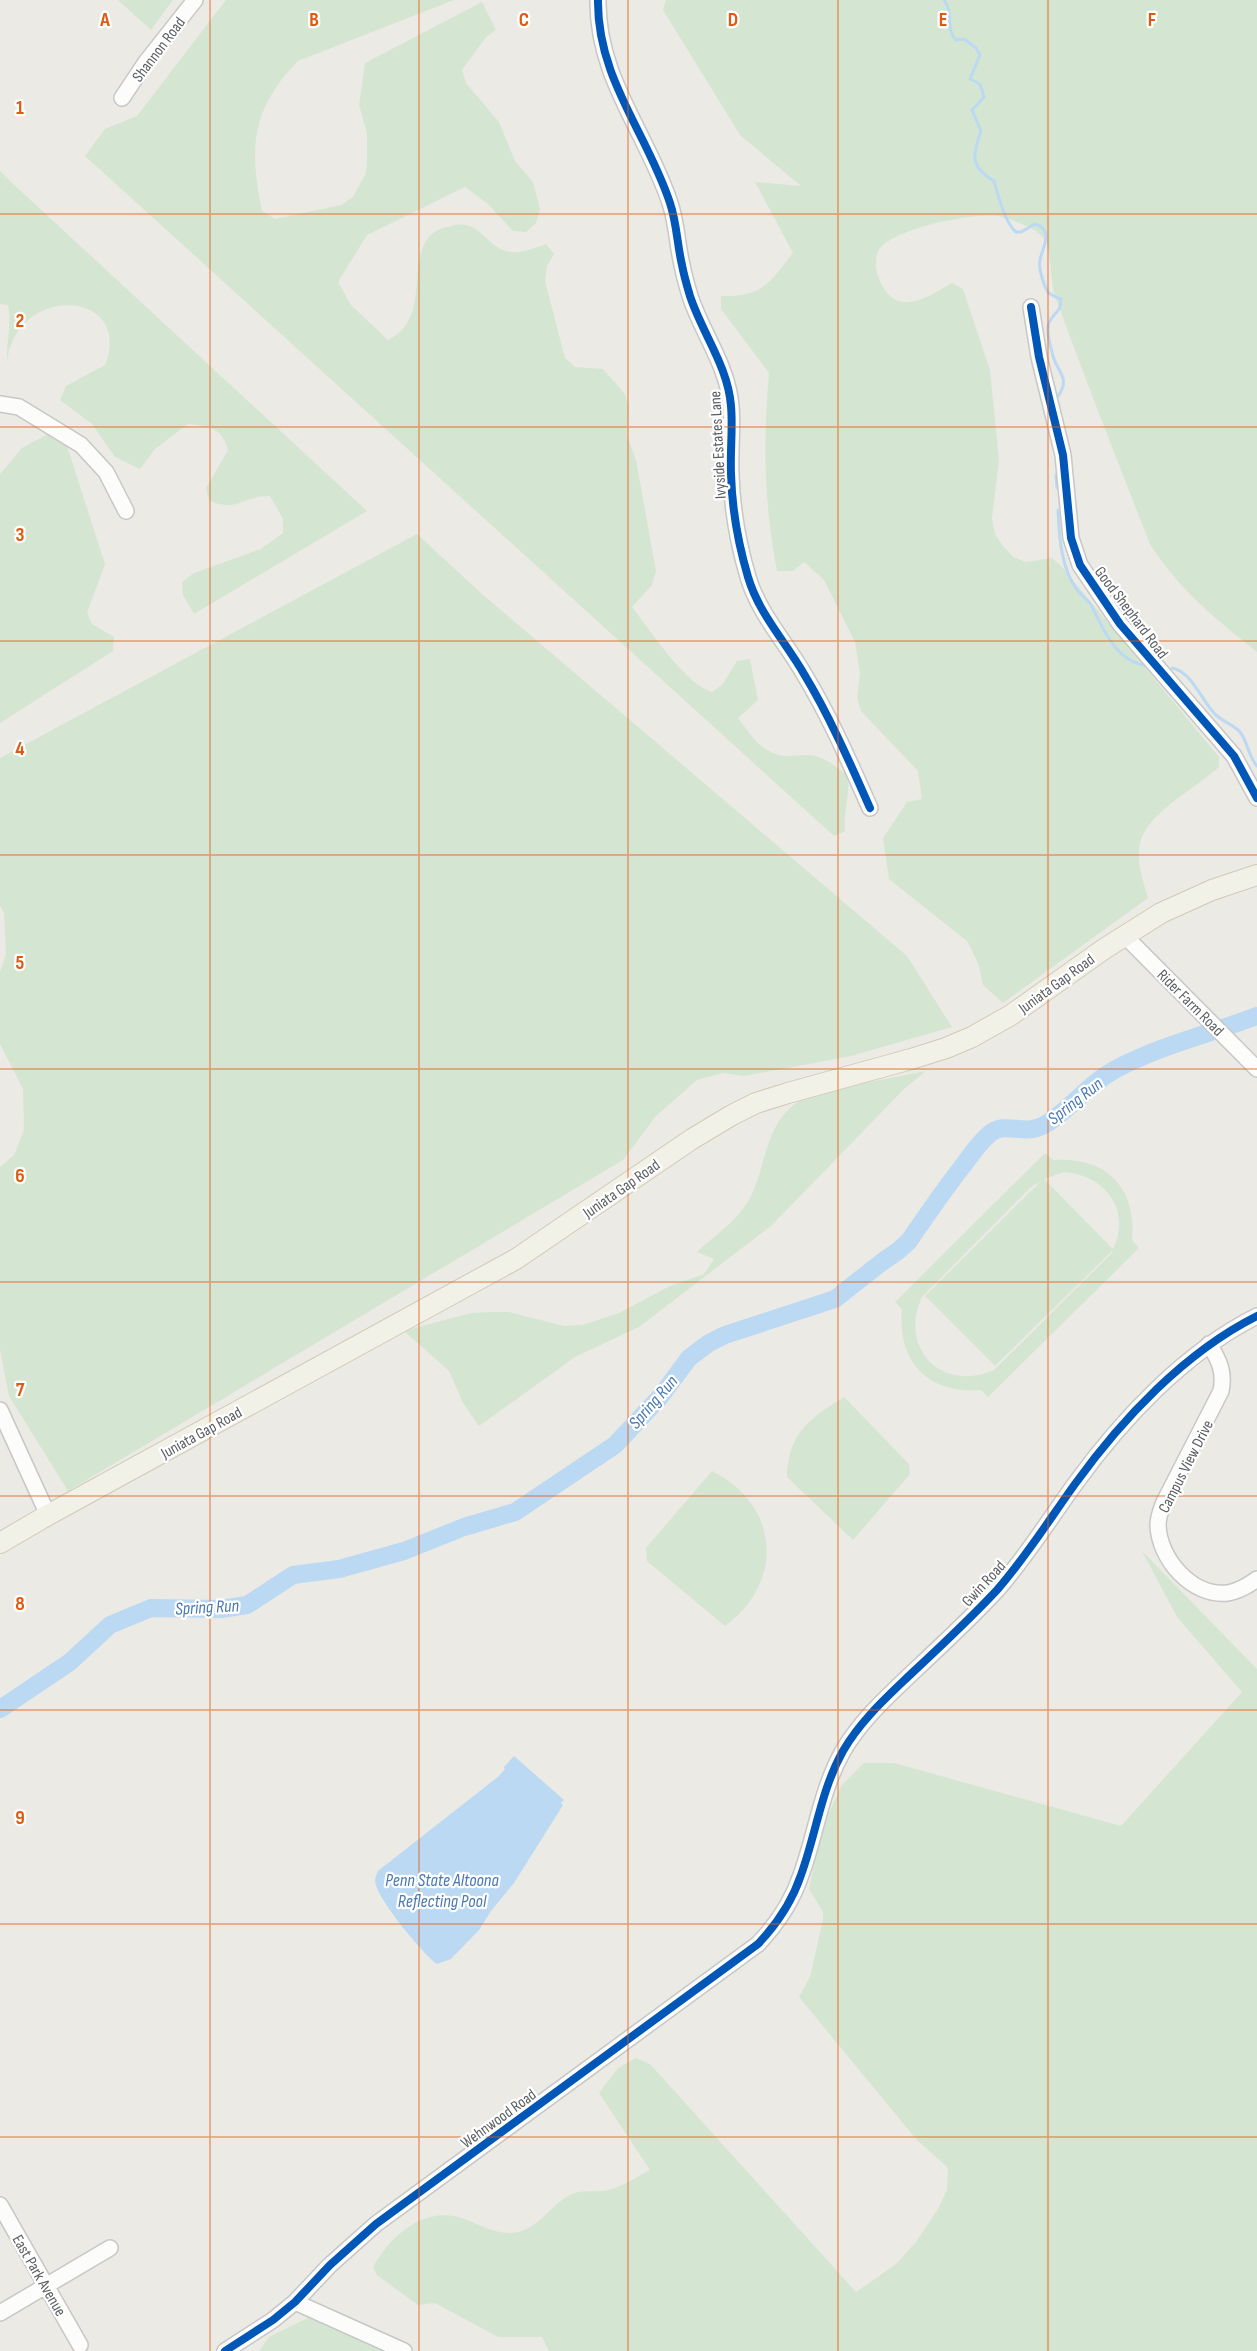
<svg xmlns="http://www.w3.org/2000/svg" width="1257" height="2351" font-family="'Sofia Sans Condensed',sans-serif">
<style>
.green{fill:#d4e6d2;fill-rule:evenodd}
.water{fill:#bbd9f2}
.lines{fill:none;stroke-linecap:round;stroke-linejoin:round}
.stream{stroke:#bbd9f2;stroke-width:3}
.river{stroke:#bbd9f2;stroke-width:18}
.minor-casing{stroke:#c7c7c7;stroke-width:18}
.major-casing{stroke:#d1cab5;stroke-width:22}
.minor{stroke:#fcfcfb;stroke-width:15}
.major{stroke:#f2f1e8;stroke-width:20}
.cycleway-casing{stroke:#fff;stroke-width:11}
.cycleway{stroke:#0057b8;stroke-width:8}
.grid{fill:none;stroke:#e15910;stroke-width:1.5;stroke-opacity:0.55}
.labels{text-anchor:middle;stroke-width:4.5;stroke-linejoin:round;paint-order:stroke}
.street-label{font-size:16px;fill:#5b5e62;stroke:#fff}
.water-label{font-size:18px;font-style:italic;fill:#4978b2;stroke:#fff}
.grid-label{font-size:20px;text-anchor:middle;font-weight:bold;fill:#e15910;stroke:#fff;stroke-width:4.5;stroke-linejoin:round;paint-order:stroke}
</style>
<rect width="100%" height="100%" fill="#ebeae5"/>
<path class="green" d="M118,0H173L151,30Z
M226,0H454L298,61C251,109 249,148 262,211L275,219L341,205L353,197L366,173L367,160V133L359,105L365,63L482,2L496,30L486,37L462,70L466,83L499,122L515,161L533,182L540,209L536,223L526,232L513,231L487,203L465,187L367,235L338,282L351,305L388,340C436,317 400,251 438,230C443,227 449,227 455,225C481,221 485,245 506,251C518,255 535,248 546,244L554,254L547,266L545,281L565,358L575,367L603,369L625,394L629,408L627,436L636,460L656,571L652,585L632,607C650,630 685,684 712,692L722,685L737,661L750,659L758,700L738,718C746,728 755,743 766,749C785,762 797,752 815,756C828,759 837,768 847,775C851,794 843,812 845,831L834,836L85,156L105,129L137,116Z
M666,0H1257V652C1217,620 1178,589 1150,544C1118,463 1086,381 1056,299C1050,283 1051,251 1046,241C1044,238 1038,233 1036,231C1026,225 1009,218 998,216C974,212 897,228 881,247C868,262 882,299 902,302C919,304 938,291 952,283L963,289L990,370L999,460L992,519L995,534L1003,546L1013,557L1026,562L1052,558L1062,567L1219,757V767C1197,787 1146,814 1140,843C1136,862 1143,881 1148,898L1003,1003L983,985L979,966L968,942L889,879L883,838L907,802L922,799L918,771L861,711L857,698L860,673L855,642L824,580L804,562L793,571H777C764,506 763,440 769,373L721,309V296C763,297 769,283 793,253L755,182L801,186L740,135L663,10Z
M0,171L10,181L367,511L194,614L183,595L182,582L194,573L261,549L283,533V519L270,496C245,495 235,514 209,500L206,488L228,450C221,426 210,427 188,424L155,449L140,469L115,457L92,424L60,400L66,386L105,365C135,290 16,282 7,362C6,343 12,324 8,305L0,304Z
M48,434L60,438L68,449L105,564L87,613L92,624L114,637L113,651L0,723V474L22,448Z
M417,534L482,594L907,956L952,1027L851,1056L744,1076L723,1073L697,1080L656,1116L623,1160L68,1491L9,1396L0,1349V1167L14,1155L24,1130L23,1089L0,1044V972L6,955L4,913L0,906V758Z
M926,1071L905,1088L771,1226L639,1327L575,1357L479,1426L463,1403L449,1371L404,1331L471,1313L490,1312H509L564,1326L583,1325L619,1313L668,1287L704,1274L714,1259L697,1252C714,1236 737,1221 749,1200C768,1165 763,1116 809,1096C822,1089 839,1088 854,1085C878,1080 902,1076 926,1071Z
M1045,1153L1053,1160C1106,1156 1137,1187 1132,1240L1139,1248L988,1397L981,1390C928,1394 897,1362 902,1309L895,1302ZM1064,1172C1105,1175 1132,1210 1113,1249L1044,1179ZM1043,1179L925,1296L995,1366L1112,1251V1253L994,1370C942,1393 898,1348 922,1297L1030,1188Z
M844,1397L909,1464L910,1474L853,1540L787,1477C788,1433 810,1418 844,1397Z
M712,1471C780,1505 785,1582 725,1626L647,1561L646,1548Z
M1142,1551L1257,1669V2351H549L542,2337H498L435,2303L418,2305L377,2275L373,2267C390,2237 421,2208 458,2217C480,2223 501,2240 524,2230C542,2223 554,2202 572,2194C583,2189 597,2193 609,2190C623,2186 637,2177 650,2170L599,2093L618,2068L636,2058L650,2064L856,2292L895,2265L916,2242L938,2209L947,2190L948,2168L916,2139L799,1997L810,1977L823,1920V1912L809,1889L821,1831L841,1786L864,1763H894L1121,1826L1242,1692L1177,1617Z
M312,2316L386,2351H259L269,2337Z"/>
<path class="water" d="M514,1756L564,1800L561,1803L563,1805L514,1883L491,1911L479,1930L451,1959L437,1964C423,1954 380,1902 376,1885C374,1879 376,1876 378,1871L499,1776L505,1769L504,1767Z"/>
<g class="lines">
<path class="stream" d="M944,0C954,12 945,29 956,40L964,39L976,48L980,55L970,79L980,84L984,97L972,110L981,131C973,156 969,166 994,181C998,195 1005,223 1016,232H1021L1035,224C1055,230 1042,248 1040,260C1038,268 1044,286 1048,292C1052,296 1056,297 1061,299C1061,314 1053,312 1049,323C1046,330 1050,345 1052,352C1055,371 1072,377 1058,396
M1056,475L1057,488
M1058,510C1059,536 1061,570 1078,591C1082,596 1087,599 1091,605C1105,632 1116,662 1149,666
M1172,668C1193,672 1202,703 1217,716C1224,722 1234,725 1240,732C1248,742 1248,756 1257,766"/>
<path class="river" d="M0,1709L70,1662L110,1625L151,1608L221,1609L247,1605L293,1575L339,1569L404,1551L464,1527L515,1512L615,1445L660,1397L689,1358L709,1343L725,1335L835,1299L882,1262L898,1251L909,1241C926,1216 943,1191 962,1167C971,1155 980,1141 992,1132C1007,1122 1025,1136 1044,1125C1069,1111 1088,1084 1116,1069C1161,1045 1210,1034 1257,1016"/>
<g class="minor-casing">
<path id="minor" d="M598,0C597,78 647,133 670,203C677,224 677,244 682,265C684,276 687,286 690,296C702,333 728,366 731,406C733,428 730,451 731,474C732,509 738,543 748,577C759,614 785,641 804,674C830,717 850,763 870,808
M122,98L146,62L195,0
M1031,307L1039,357L1063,455L1071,538L1080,565L1120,624L1234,756L1257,798
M0,404L19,407L81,445L106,472L126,511
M1124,935L1257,1069
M1209,1344C1219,1360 1225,1372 1221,1391L1164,1502C1161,1510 1158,1516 1158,1525C1159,1559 1192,1597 1228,1593C1238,1591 1249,1585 1257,1579
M0,1410L48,1515
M0,2205L80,2345
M295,2302L404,2351
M0,2313L110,2248
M225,2351L273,2320L295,2302L330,2265L376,2224L758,1944C777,1924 792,1902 801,1875C816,1834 821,1790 843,1751C861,1720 887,1697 912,1673C941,1646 970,1619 997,1590C1026,1557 1049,1520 1075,1484C1122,1419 1185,1352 1257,1316"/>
</g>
<g class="major-casing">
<path id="major" d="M0,1543L48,1515L516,1259L692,1139L732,1115L756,1103L788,1093L911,1059L946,1048L972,1037L1011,1015L1104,949L1161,913L1212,890L1257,875"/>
</g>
<use href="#minor" class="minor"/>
<use href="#major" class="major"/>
<g class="cycleway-casing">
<path id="cycleway" d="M598,0C597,78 647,133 670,203C677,224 677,244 682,265C684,276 687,286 690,296C702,333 728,366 731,406C733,428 730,451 731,474C732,509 738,543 748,577C759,614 785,641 804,674C830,717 850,763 870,808
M1031,307L1039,357L1063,455L1071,538L1080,565L1120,624L1234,756L1257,798
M225,2351L273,2320L295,2302L330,2265L376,2224L758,1944C777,1924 792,1902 801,1875C816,1834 821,1790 843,1751C861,1720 887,1697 912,1673C941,1646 970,1619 997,1590C1026,1557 1049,1520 1075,1484C1122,1419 1185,1352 1257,1316"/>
</g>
<use href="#cycleway" class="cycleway"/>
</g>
<path class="grid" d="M210,0V2351M419,0V2351M628,0V2351M838,0V2351M1048,0V2351M0,214H1257M0,427H1257M0,641H1257M0,855H1257M0,1069H1257M0,1282H1257M0,1496H1257M0,1710H1257M0,1924H1257M0,2137H1257"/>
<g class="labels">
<g class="street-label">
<text transform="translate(158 49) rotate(-53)" y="6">Shannon Road</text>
<text transform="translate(717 445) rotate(-93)" y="6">Ivyside Estates Lane</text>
<text transform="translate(1132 612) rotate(53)" y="6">Good Shephard Road</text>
<text transform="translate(1056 983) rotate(-36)" y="6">Juniata Gap Road</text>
<text transform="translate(1191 1002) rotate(45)" y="6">Rider Farm Road</text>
<text transform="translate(621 1188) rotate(-35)" y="6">Juniata Gap Road</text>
<text transform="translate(201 1432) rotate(-29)" y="6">Juniata Gap Road</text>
<text transform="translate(1185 1466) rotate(-63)" y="6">Campus View Drive</text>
<text transform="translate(983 1583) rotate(-47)" y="6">Gwin Road</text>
<text transform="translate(498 2118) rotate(-36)" y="6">Wehnwood Road</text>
<text transform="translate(40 2275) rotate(60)" y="6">East Park Avenue</text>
</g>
<g class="water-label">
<text transform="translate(1075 1101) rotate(-38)" y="6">Spring Run</text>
<text transform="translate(653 1402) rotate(-49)" y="6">Spring Run</text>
<text transform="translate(207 1607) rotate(-3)" y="6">Spring Run</text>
<text x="442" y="1886">Penn State Altoona<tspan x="442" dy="21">Reflecting Pool</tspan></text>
</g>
</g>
<g class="grid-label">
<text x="105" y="26">A</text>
<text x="314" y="26">B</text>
<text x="524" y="26">C</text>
<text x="733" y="26">D</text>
<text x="943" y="26">E</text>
<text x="1152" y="26">F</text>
<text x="20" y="114">1</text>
<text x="20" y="327">2</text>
<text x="20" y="541">3</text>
<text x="20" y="755">4</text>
<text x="20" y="969">5</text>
<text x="20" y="1182">6</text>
<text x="20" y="1396">7</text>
<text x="20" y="1610">8</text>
<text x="20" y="1824">9</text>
</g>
</svg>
